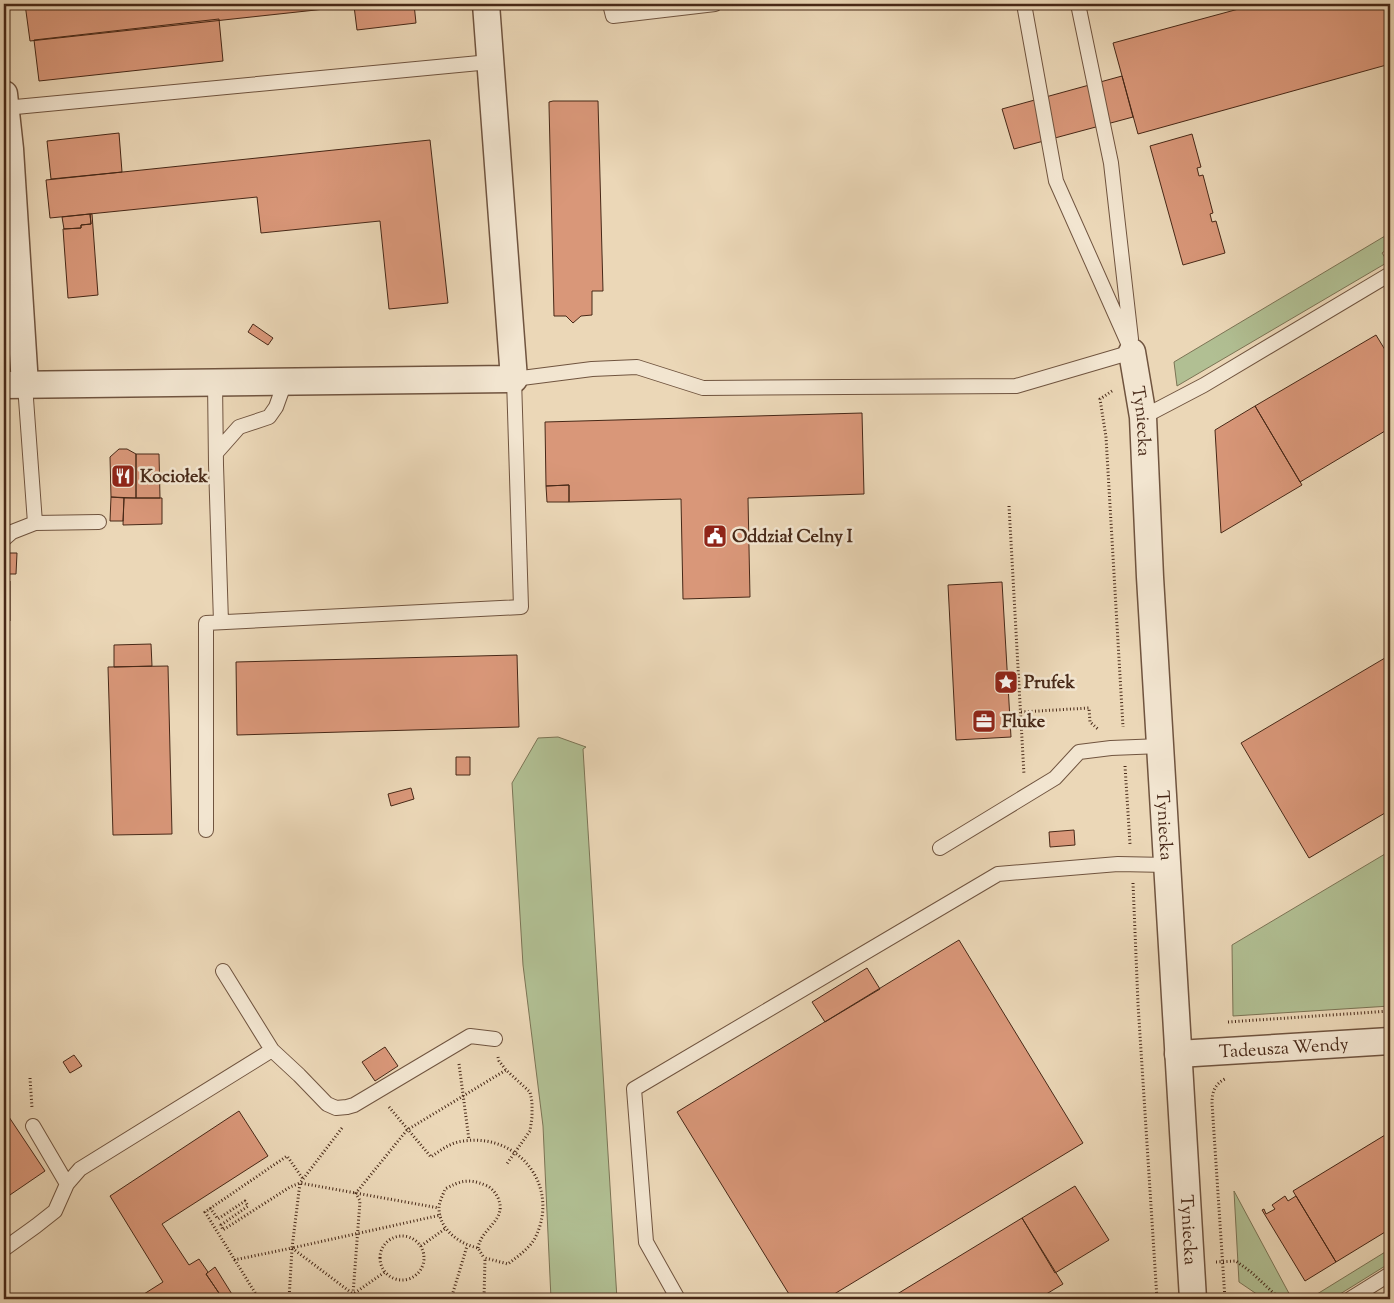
<svg xmlns="http://www.w3.org/2000/svg" width="1394" height="1303" font-family="'Sorts Mill Goudy',serif">
<style>
.green{fill:#b1bf93;stroke:#7c7455}
.building{fill:#d99779;stroke:#472817}
.lines{fill:none;stroke-linecap:round;stroke-linejoin:round}
.service-casing{stroke:#70543f;stroke-width:16}
.minor-casing{stroke:#70543f;stroke-width:29}
.path{stroke:#472817;stroke-width:3;stroke-dasharray:1 2.5;stroke-linecap:butt}
.service{stroke:#f2e5d0;stroke-width:14}
.minor{stroke:#f2e5d0;stroke-width:26}
.labels{text-anchor:middle;stroke-width:5;stroke-linejoin:round;paint-order:stroke}
.street-label{font-size:18px;fill:#472817;stroke:#f2e5d0}
.poi-label{font-size:18px;font-weight:bold;fill:#472817;stroke:#f2e5d0;text-anchor:start}
</style>
<rect width="100%" height="100%" fill="#ebd7b7"/>
<filter id="stains"><feTurbulence type="fractalNoise" baseFrequency=".004" numOctaves="4"/><feColorMatrix values="0 0 0 0 .2 0 0 0 0 .09 0 0 0 0 .02 0 0 0 .5 -.17"/></filter>
<radialGradient id="worn" r=".72"><stop offset=".6" stop-color="#630" stop-opacity="0"/><stop offset="1" stop-color="#630" stop-opacity=".3"/></radialGradient>
<path class="green" d="M1390,233V247L1382,253L1388,262L1177,386L1174,362Z
M558,737L586,747L583,749L617,1299H551L543,1126L523,965L512,783L538,738Z
M1390,851V1006L1233,1016L1232,945Z
M1234,1191L1292,1299H1264L1239,1282Z
M1390,1249V1263L1332,1299H1309Z"/>
<path class="building" d="M25,4H371L30,41Z
M375,4H414L416,23L357,30L354,6Z
M1257,4H1390V64L1138,134L1113,43Z
M219,19L223,61L39,81L34,40Z
M1122,76L1133,117L1014,149L1002,109Z
M553,101H598L603,291H592V315L581,316L573,323L566,316H554L549,105V102Z
M119,133L122,172L51,179L47,141Z
M1192,134L1201,167L1197,168L1199,176L1203,175L1213,213L1210,214L1212,222L1216,221L1225,253L1183,265L1150,146Z
M430,140L448,303L389,309L380,221L261,233L257,197L50,218L46,180Z
M90,214L91,224L81,225V228L64,229L62,217Z
M90,214H92L98,295L68,298L63,229L81,228V225L91,224Z
M253,324L273,338L268,345L248,332Z
M1376,335L1390,358V428L1300,482L1255,406Z
M1255,406L1302,485L1221,533L1215,430Z
M862,413L864,494L748,498L750,597L683,599L681,499L569,502V485L546,486L545,422Z
M119,449H127L136,454V498L111,497L110,457Z
M136,454H159L160,498H136Z
M569,485V502H547L546,486Z
M111,497L124,498L123,521H110Z
M124,498H162V524L123,525Z
M5,553H17L16,574H5Z
M4,581H10V621H4Z
M1002,582L1011,737L956,740L948,585Z
M151,644L152,666L114,667V645Z
M517,655L519,727L237,735L236,662Z
M1390,655V810L1309,858L1241,743Z
M168,666L172,834L113,835L108,667Z
M456,757H470V775H456Z
M411,788L414,799L391,806L388,794Z
M1074,830L1075,845L1050,847L1049,832Z
M959,940L1083,1143L826,1299H792L677,1112Z
M867,968L880,989L825,1022L812,1002Z
M385,1047L398,1066L375,1081L362,1062Z
M74,1055L82,1066L70,1073L63,1062Z
M239,1111L268,1156L162,1224L189,1265L199,1259L208,1272L206,1274L223,1299H136L163,1282L110,1196Z
M9,1117L45,1171L4,1199V1121Z
M1390,1132V1229L1336,1262L1293,1191Z
M1075,1186L1109,1240L1055,1273L1022,1218Z
M1285,1196L1288,1201L1296,1196L1336,1262L1305,1281L1262,1210L1264,1209L1266,1214L1275,1209L1272,1205Z
M1022,1218L1063,1284L1038,1299H889Z
M215,1267L235,1299H223L206,1274Z"/>
<g class="lines">
<g class="service-casing">
<path id="service" d="M610,4L613,16L715,4
M1024,4L1056,181L1132,352
M1078,4L1111,163L1131,339
M5,108L490,62
M215,382L216,465L221,622
M25,385L35,523L99,522
M1143,417L1204,385L1390,274
M216,453L239,427L269,417L276,407L285,382
M4,539L12,532L35,523
M206,830V623L521,607L514,379L592,369L637,367L703,388L1016,386L1132,352
M940,848L1055,778L1079,752L1111,748L1161,746
M223,971L272,1050
M33,1126L67,1184
M4,1249L36,1226L55,1211L67,1184L80,1169L272,1050L299,1075L327,1104L336,1108L347,1107L354,1105L470,1036L495,1039
M678,1299L646,1242L634,1089L998,874L1118,864L1167,865
M1350,1299L1390,1274"/>
</g>
<g class="minor-casing">
<g id="minor">
<path d="M4,94L10,149L25,385"/>
<path id="s1" d="M1132,352L1143,417L1150,577L1193,1299"/>
<path d="M4,385L514,379L486,4"/>
<path id="s2" d="M1178,1054L1390,1041"/>
</g>
</g>
<path class="path" d="M1112,391L1100,399L1106,437L1123,727
M1009,506L1024,775
M1021,712L1089,708L1090,722L1099,730
M1125,766L1130,844
M1133,883L1138,1004L1157,1299
M1228,1022L1390,1011
M498,1057L499,1061L506,1070L530,1092L532,1102V1117L530,1131L506,1165
M459,1064L469,1140
M30,1078L32,1108
M389,1107L431,1157C441,1150 451,1142 464,1141C519,1133 561,1187 535,1238C529,1249 518,1256 508,1264L485,1258L484,1299
M342,1128L300,1183L292,1248L441,1215
M210,1208L218,1219L245,1201L248,1206L221,1225L223,1230L290,1187L300,1183L439,1208
M380 1258a22 22 0 1 1 44 0a22 22 0 1 1-44 0Z
M421,1246L446,1228
M478,1248C481,1228 508,1220 498,1198C495,1192 491,1187 485,1185C468,1178 460,1181 445,1189C443,1195 439,1202 439,1208C439,1229 459,1244 478,1248L484,1258
M234,1260L292,1248L353,1294L395,1299
M1216,1262L1236,1261L1251,1272L1280,1299
M353,1294L360,1201L356,1193L407,1130L506,1070
M259,1299L205,1212L287,1156L303,1179
M289,1299L292,1249
M346,1299L385,1272
M451,1299L467,1246
M1225,1299L1212,1103C1212,1092 1215,1084 1225,1079
M1323,1299L1331,1294"/>
<use href="#service" class="service"/>
<use href="#minor" class="minor"/>
</g>
<defs>
<g id="restaurant-square" transform="scale(1.25)"><rect x="-9" y="-9" width="18" height="18" rx="4" fill="#8f2418" stroke="#f2e5d0"/><path d="M-5-6h1v4h1v-4h1v4h1v-4h1v5L-1.5 .5V6h-2V.5L-5-1ZM5-6V6H3V1.5H1.5Q1.5-4 5-6Z" fill="#fff"/></g>
<g id="civic-square" transform="scale(1.25)"><rect x="-9" y="-9" width="18" height="18" rx="4" fill="#8f2418" stroke="#f2e5d0"/><path d="M-.6-6.5H3V-4.5H.6V-3L4-1V1h2V6H-6V1h2V-1L-.6-3ZM-1.2 2.5V6h2.4V2.5Z" fill="#fff"/></g>
<g id="sight-square" transform="scale(1.25)"><rect x="-9" y="-9" width="18" height="18" rx="4" fill="#8f2418" stroke="#f2e5d0"/><path d="M0-6L1.8-2.2L6-1.7L2.9 1.2L3.7 5.4L0 3.3L-3.7 5.4L-2.9 1.2L-6-1.7L-1.8-2.2Z" fill="#fff"/></g>
<g id="office-square" transform="scale(1.25)"><rect x="-9" y="-9" width="18" height="18" rx="4" fill="#8f2418" stroke="#f2e5d0"/><path d="M-6-3h4V-5.5h4V-3h4V5H-6ZM-1-4.5V-3h2v-1.5ZM-6 0V1H6V0Z" fill="#fff"/></g>
</defs>
<g fill-rule="evenodd">
<use href="#restaurant-square" x="123" y="476"/>
<use href="#civic-square" x="715" y="536"/>
<use href="#sight-square" x="1006" y="682"/>
<use href="#office-square" x="984" y="721"/>
</g>
<g class="labels">
<g class="street-label">
<text dy="6" stroke="none"><textPath href="#s1" startOffset="70">Tyniecka</textPath></text>
<text dy="6" stroke="none"><textPath href="#s1" startOffset="475">Tyniecka</textPath></text>
<text dy="6" stroke="none"><textPath href="#s2" startOffset="106">Tadeusza Wendy</textPath></text>
<text dy="6" stroke="none"><textPath href="#s1" startOffset="880">Tyniecka</textPath></text>
</g>
<g class="poi-label">
<text x="140" y="482">Kociołek</text>
<text x="732" y="542">Oddział Celny I</text>
<text x="1024" y="688">Prufek</text>
<text x="1002" y="727">Fluke</text>
</g>
</g>
<rect width="1394" height="1303" fill="none" stroke="#ebd7b7" stroke-width="20"/>
<rect x="5" y="5" width="1384" height="1293" fill="none" stroke="#472817" stroke-width="2.5"/>
<rect x="10" y="10" width="1374" height="1283" fill="none" stroke="#472817"/>
<rect width="100%" height="100%" filter="url(#stains)"/>
<rect width="100%" height="100%" fill="url(#worn)"/>
</svg>
